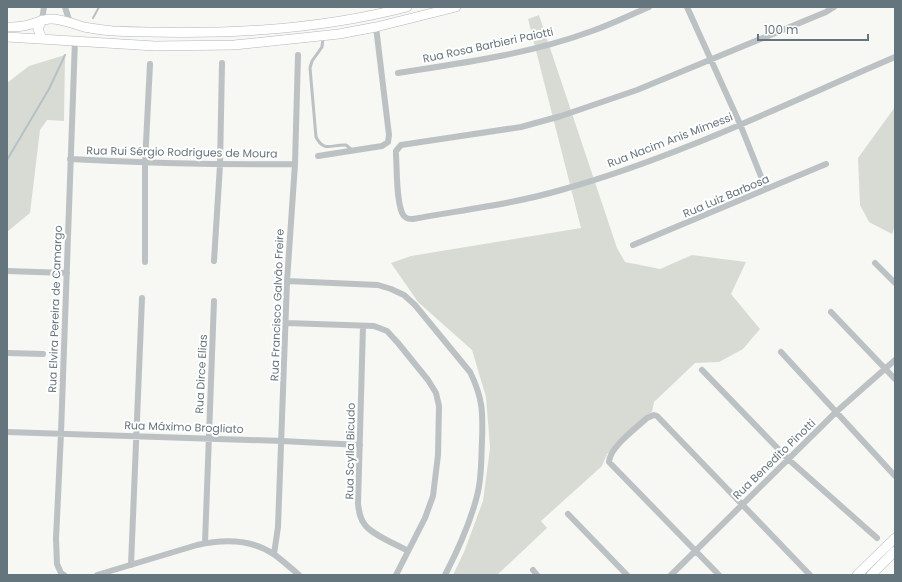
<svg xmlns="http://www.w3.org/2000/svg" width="902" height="582" font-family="Poppins,sans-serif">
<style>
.green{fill:#d8dbd4}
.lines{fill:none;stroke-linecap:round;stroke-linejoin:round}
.stream{stroke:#b5c2c5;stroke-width:2}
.secondary-casing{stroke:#b1b7bb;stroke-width:10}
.lane{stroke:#bcc1c4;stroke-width:3}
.street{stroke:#bcc1c4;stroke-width:6}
.secondary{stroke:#fff;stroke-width:9}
.labels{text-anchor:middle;stroke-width:4;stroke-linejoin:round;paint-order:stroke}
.street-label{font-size:11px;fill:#65757d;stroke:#fff}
</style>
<rect width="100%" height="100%" fill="#f7f7f4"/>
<path class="green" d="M539,15L617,248L625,262L660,269L692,255L746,262L731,294L760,329L743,349L719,362L695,363L654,402L652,412L607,454L602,466L541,521L547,528L497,575H453L464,552L483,501L490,448L486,397L472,350L418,302L391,263L411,256L581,228L528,19Z
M65,55L64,121L47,120L40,130L30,213L7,232V83L29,66Z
M895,107V225L892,234L869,222L860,205L858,158Z"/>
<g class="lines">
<path class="stream" d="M93,18L99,7
M7,160L49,89L65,55"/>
<g class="secondary-casing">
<path id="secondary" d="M42,20L38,29L42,39
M7,27C14,27 21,27 28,25C36,23 43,19 51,19C63,19 73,24 84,27C94,29 103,30 113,31C213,35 311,32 407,7
M7,37L155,46L234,45L339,34L376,27L456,7
M857,575L895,538
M871,575L895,551"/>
</g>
<path class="lane" d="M323,38L322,47L312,61L310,68L316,137C324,153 332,144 346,145L352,150"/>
<path class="street" d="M65,7L70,23
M687,7L740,124L766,189
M834,7L826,12L637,90L561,116L521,127L401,145L396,151V155C397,167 396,207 404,216C407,219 409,219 413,219C462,210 513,204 561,190C676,158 785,104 895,57
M42,20L44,7
M398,73C463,63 530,54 592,31C612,24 630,15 649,7
M318,156L382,146L388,142L389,135L376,27
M70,159C145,163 219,165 295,164
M633,245L826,164
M214,261L220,165L222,63
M145,262V163L150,64
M875,263L895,283
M7,271L67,273
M287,281L378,285L391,289L404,295L415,305L470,372C483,398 483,413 482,441C481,459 482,478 477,496C470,523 458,550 445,575
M831,312L895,379
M286,323L374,326L387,331L398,343L428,380L436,393L439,406L438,455L433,496L425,518L396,575
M363,326L358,504C359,512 360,519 365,525C374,536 396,544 408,551
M781,352L895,476
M7,353L43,354
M702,370L788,459L877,538
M7,432L282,441L360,445
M568,514L627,575
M205,543L214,301
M274,554L278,527L287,281L295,164L298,55
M131,565L142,298
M533,570L537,575
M64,575L61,573L57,564L56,539L61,433L75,40
M97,575L197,545C223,539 252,539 275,555C283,561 291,568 299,575
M671,575L836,412L895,360
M719,575L609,462C609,448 636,428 647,418L654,415L657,416L810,575"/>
<use href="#secondary" class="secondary"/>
</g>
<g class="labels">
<g class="street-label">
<text transform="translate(488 45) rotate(-12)" y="4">Rua Rosa Barbieri Paiotti</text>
<text transform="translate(670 140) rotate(-21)" y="4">Rua Nacim Anis Mimessi</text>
<text transform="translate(182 152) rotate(1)" y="4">Rua Rui Sérgio Rodrigues de Moura</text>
<text transform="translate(726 196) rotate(-23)" y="4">Rua Luiz Barbosa</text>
<text transform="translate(277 305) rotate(-88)" y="4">Rua Francisco Galvão Freire</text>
<text transform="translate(55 309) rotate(-88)" y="4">Rua Elvira Pereira de Camargo</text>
<text transform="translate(201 374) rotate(-87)" y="4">Rua Dirce Elias</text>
<text transform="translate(184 427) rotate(2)" y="4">Rua Máximo Brogliato</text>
<text transform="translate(350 451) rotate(-89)" y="4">Rua Scylla Bicudo</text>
<text transform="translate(774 459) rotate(-44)" y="4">Rua Benedito Pinotti</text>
</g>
</g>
<rect width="902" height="582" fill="none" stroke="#65757d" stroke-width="16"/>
<path d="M758 34v6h110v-6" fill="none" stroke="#65757d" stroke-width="2"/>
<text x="764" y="34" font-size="12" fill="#65757d" stroke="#ffffff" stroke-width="3" paint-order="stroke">100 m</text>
</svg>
